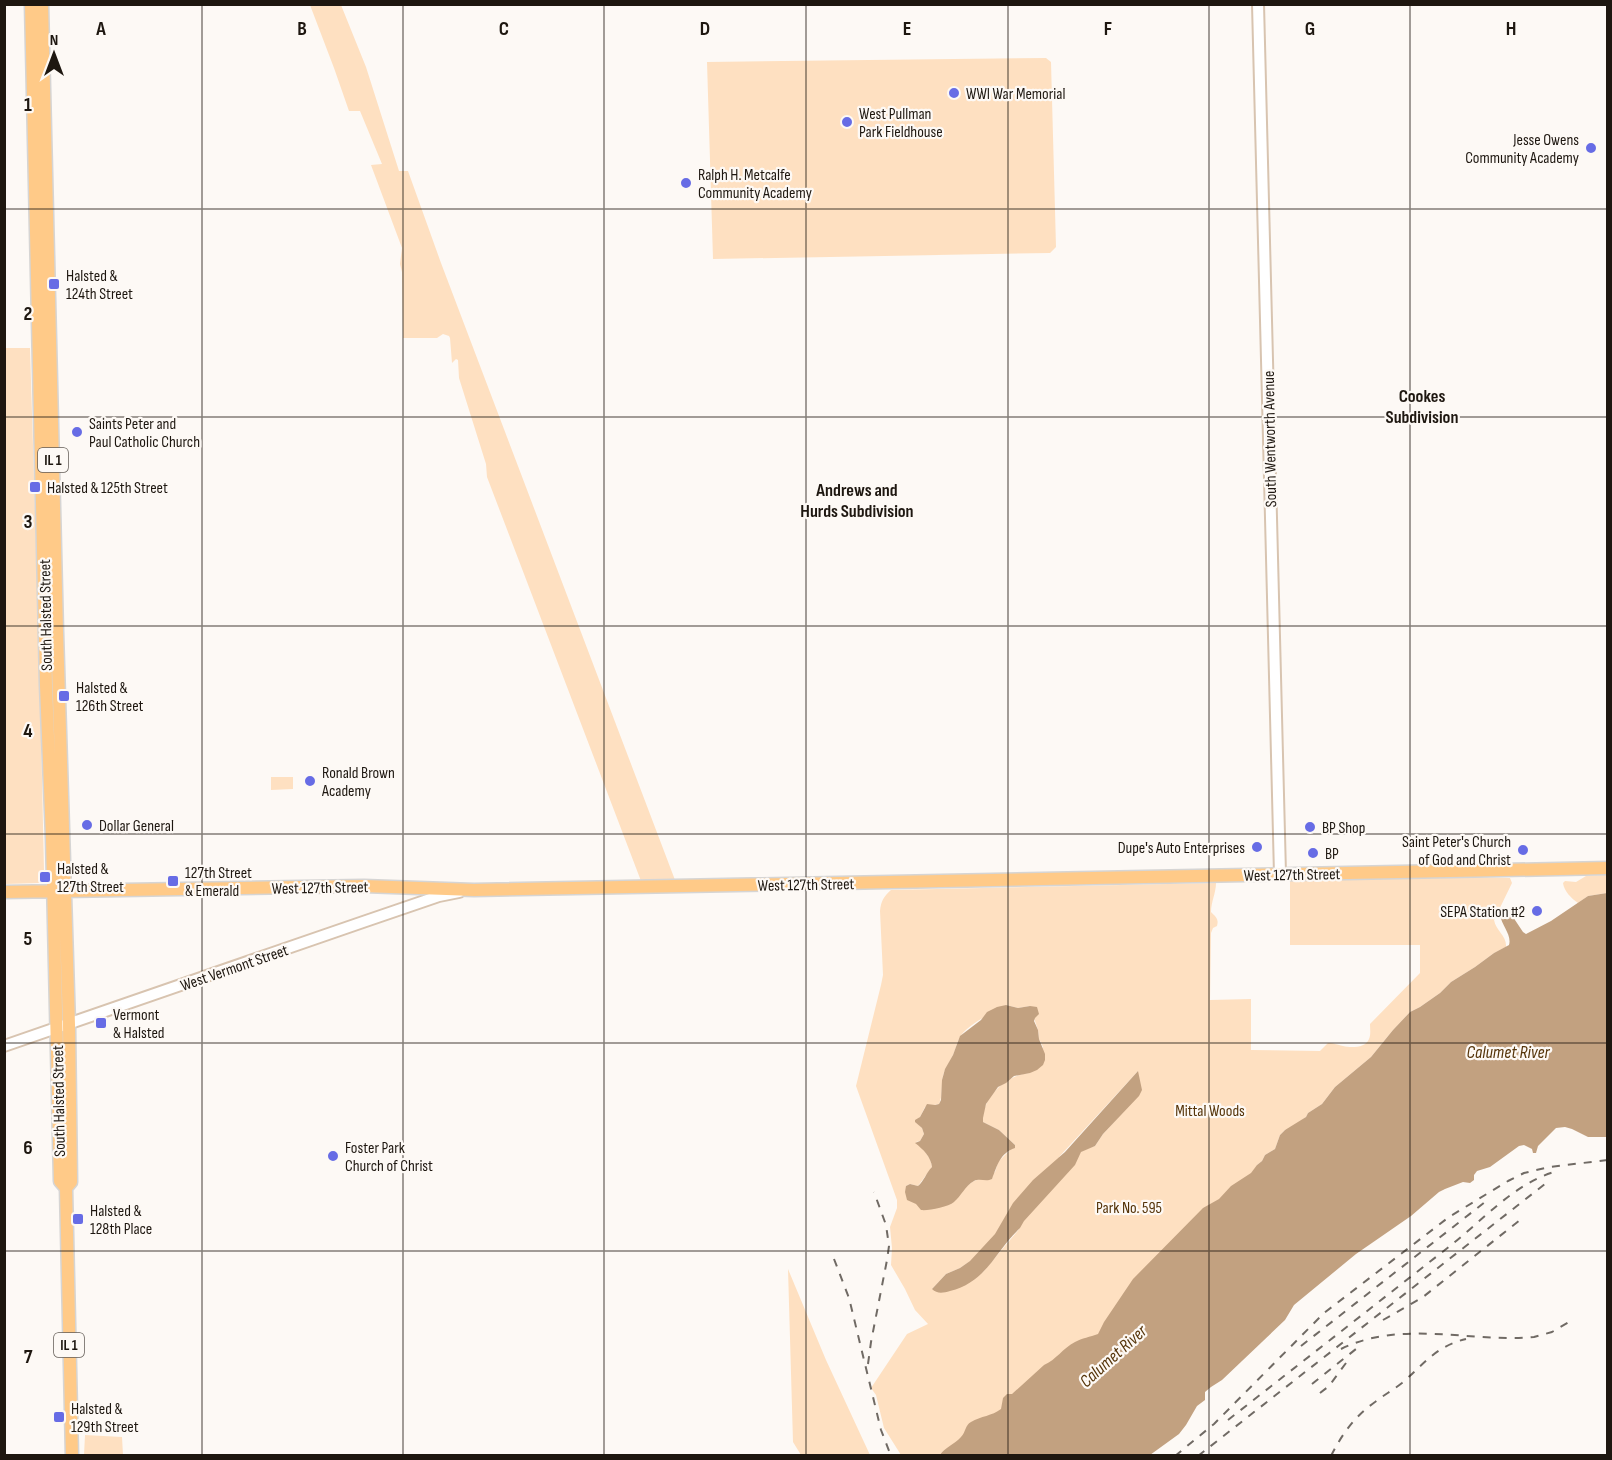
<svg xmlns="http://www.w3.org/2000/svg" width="1612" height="1460" font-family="'Sofia Sans Condensed',sans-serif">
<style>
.green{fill:#fee0c1;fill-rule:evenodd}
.water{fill:#c2a180}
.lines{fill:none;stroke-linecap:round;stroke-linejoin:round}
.minor-casing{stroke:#d8c4b0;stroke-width:14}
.major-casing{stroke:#d6d5d4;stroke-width:15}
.minor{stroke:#fff;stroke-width:10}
.major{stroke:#ffca88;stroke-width:12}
.rail{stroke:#706a64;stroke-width:2;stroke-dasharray:8 8;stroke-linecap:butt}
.grid{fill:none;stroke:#1e1710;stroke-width:1.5;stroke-opacity:0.55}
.poi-dot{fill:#676ce5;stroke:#fdf9f5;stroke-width:2}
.labels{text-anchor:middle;stroke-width:4.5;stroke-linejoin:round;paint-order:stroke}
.shield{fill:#fdf9f5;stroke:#615b55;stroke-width:1.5}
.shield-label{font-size:15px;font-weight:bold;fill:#1e1710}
.poi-label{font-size:16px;fill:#1e1710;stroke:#fdf9f5;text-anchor:start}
.street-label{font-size:16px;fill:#1e1710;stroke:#fdf9f5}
.park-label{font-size:16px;fill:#543308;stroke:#fdf9f5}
.neighbourhood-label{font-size:18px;font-weight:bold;fill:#1e1710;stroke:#fdf9f5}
.water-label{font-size:18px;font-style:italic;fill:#56350a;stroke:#fdf9f5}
.grid-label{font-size:20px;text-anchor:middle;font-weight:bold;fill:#1e1710;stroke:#fdf9f5;stroke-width:4.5;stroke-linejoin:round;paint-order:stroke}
</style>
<rect width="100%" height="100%" fill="#fdf9f5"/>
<path class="green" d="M310,5H341L366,67L399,171H408L441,263L675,880L641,881L487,477L486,464L459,378L458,360L456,359L452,363L450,338L449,336L443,334L437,338H403L402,272L400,264L402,248L371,165L382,164L360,111H349L334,68Z
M1046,58L1051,62L1056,247L1050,253L713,259L707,62Z
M4,348H30L39,642L44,870L41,881L39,883L5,884Z
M271,777H293V789L271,790Z
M1607,875V893L1588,896L1578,903C1571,898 1564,891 1563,883L1565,881L1576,882L1586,876Z
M1457,877L1510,878L1512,883L1494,920C1496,931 1507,936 1506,947L1494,953L1475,967L1451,982L1440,993L1420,1007L1410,1012L1393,1030L1371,1057L1335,1087L1322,1104L1308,1113L1306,1117L1290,1129L1285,1130L1280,1135L1275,1149L1265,1155L1262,1161L1257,1165L1262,1171L1090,1344L941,1455H901L884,1428L876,1395L871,1388L907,1334L928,1324L915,1310L905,1289L891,1265L892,1248L890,1227L897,1208V1200L856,1086L881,985L883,975L880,911C881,901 884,896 891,890L1216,883C1216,893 1211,902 1211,912C1216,917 1219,919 1217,926L1213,928L1211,933L1210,1000L1251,999V1050L1320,1051L1328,1043C1335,1043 1337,1045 1343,1046C1351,1048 1366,1048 1369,1039C1371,1035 1370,1028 1370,1024L1420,973V945H1290V881ZM1006,1005L1018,1008L1030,1006L1038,1030L1039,1039L1043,1047L1030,1073C1008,1074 981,1097 983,1122L999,1130L1015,1145L998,1162L995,1172L972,1182L967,1186H906L910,1184L918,1186L932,1167C931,1157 923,1149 916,1142L920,1141L924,1134L922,1128L916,1122L920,1117L925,1107L939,1104C943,1096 941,1085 943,1076C945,1068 950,1062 953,1055C956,1049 957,1042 960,1037C965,1027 995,1010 1006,1005ZM1138,1071L1126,1109L1103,1134L1095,1146L1059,1157ZM1020,1228L983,1272L932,1289L946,1274L960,1268Z
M788,1269L826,1360L870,1455H801L793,1442Z
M85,1435L122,1437L123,1455H84Z"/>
<path class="water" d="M1607,893V1137H1588L1572,1129L1565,1127L1556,1128L1538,1146L1536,1153H1533L1532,1149L1524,1145L1519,1146L1490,1167L1477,1171L1474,1175V1180L1470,1183L1463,1182L1445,1189L1439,1192L1411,1216L1356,1254L1294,1305L1285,1320L1222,1380L1211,1387L1205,1392V1400L1197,1406L1186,1425L1179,1434L1150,1455H940C945,1447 954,1445 961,1437C966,1432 965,1425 971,1422C981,1416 992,1416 1001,1409L1003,1398L1007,1394H1012L1044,1365C1056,1360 1063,1348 1075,1342C1082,1338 1090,1337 1098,1334L1104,1322L1133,1279L1203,1208L1219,1199L1231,1186L1251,1173L1257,1165L1262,1161L1265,1155L1275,1149L1280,1135L1285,1130L1306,1117L1308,1113L1322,1104L1335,1087L1371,1057L1393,1030L1410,1012L1420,1007L1440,993L1451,982L1475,967L1494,953L1509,945C1512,935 1502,926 1500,915L1509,911L1523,932L1526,934L1551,921L1588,896Z
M1006,1005L1018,1008L1030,1006L1037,1007L1039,1014L1035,1018L1034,1021L1038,1030L1039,1039L1045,1054V1060L1043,1065L1037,1070L1030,1073L1014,1076L1006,1083L998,1087L986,1104L983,1118V1122L999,1130L1015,1145V1148C1000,1153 997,1166 992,1179C986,1182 980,1178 974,1181C965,1186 961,1196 954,1202C948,1207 928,1211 921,1210L916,1204L907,1200L905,1192L906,1186L910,1184L918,1186C924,1181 926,1173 932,1167C931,1157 923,1149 915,1143L920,1141L924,1134L922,1128L915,1122V1120L920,1117L927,1104L935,1105L939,1104L941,1100L942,1080L945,1069L953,1055L960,1036L981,1020L987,1012L997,1007Z
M1138,1071L1142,1090L1139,1096L1103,1134L1095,1146L1081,1152L1075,1165L1024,1221L1020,1228C995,1251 987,1282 950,1291C943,1293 937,1294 932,1289L946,1274L960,1268L970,1261L995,1234L1013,1203L1033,1180L1065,1152Z"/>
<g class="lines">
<g class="minor-casing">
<path id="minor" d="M1258,4L1280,874
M4,1046L363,922L439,896L459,892"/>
</g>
<g class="major-casing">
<path id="major" d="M31,4L46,685L52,838L60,1181L66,1188
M42,4L57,632L69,1025L71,1182L66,1188L72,1456
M4,892L364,886L474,890L1608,868"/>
</g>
<use href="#minor" class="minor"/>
<use href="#major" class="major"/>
<path class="rail" d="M834,1259L849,1298L881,1430L891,1456
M1383,1320L1423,1297L1520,1220
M1301,1346L1485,1202
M1341,1349C1402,1319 1470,1343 1534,1337L1552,1332L1574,1319
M868,1364L871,1342L887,1260L889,1246L886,1225L874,1192
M1312,1384L1361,1345
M1320,1393L1329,1386L1346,1363
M1228,1420C1302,1362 1376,1304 1450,1246C1483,1220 1514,1184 1554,1172
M1175,1456L1214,1424L1324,1313L1449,1217L1508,1181L1524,1173L1549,1167L1608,1160
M1198,1456L1550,1180
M1331,1456C1342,1434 1355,1416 1375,1402C1384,1395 1393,1390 1402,1383C1424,1364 1436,1346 1466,1339"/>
</g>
<path class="grid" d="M202,4V1456M403,4V1456M604,4V1456M806,4V1456M1008,4V1456M1209,4V1456M1410,4V1456M4,209H1608M4,417H1608M4,626H1608M4,834H1608M4,1043H1608M4,1251H1608"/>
<g class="poi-dot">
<circle cx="954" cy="93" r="6"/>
<circle cx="847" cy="122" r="6"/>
<circle cx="1591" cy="148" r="6"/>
<circle cx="686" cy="183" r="6"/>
<rect x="48" y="278" width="12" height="12" rx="3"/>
<circle cx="77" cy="432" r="6"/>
<rect x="29" y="481" width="12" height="12" rx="3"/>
<rect x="58" y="690" width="12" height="12" rx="3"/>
<circle cx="310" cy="781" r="6"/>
<circle cx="87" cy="825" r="6"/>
<circle cx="1310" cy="827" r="6"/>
<circle cx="1257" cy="847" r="6"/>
<circle cx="1523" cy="850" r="6"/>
<circle cx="1313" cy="853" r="6"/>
<rect x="39" y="871" width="12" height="12" rx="3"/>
<rect x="167" y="875" width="12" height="12" rx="3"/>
<circle cx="1537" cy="911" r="6"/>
<rect x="95" y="1017" width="12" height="12" rx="3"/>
<circle cx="333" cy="1156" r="6"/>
<rect x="72" y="1213" width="12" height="12" rx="3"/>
<rect x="53" y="1411" width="12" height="12" rx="3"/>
</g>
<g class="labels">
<g class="shield">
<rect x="38" y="448" width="30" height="24" rx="4.5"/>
<rect x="54" y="1333" width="30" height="24" rx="4.5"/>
</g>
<g class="shield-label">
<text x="53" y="465">IL 1</text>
<text x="69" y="1350">IL 1</text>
</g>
<g class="poi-label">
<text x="966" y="99">WWI War Memorial</text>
<text x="859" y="119">West Pullman<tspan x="859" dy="18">Park Fieldhouse</tspan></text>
<text x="1579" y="145" text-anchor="end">Jesse Owens<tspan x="1579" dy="18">Community Academy</tspan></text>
<text x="698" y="180">Ralph H. Metcalfe<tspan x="698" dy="18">Community Academy</tspan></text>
<text x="66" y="281">Halsted &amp;<tspan x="66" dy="18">124th Street</tspan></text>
<text x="89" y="429">Saints Peter and<tspan x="89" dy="18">Paul Catholic Church</tspan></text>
<text x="47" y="493">Halsted &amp; 125th Street</text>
<text x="76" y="693">Halsted &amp;<tspan x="76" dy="18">126th Street</tspan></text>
<text x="322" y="778">Ronald Brown<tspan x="322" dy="18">Academy</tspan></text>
<text x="99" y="831">Dollar General</text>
<text x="1322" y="833">BP Shop</text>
<text x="1511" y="847" text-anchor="end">Saint Peter's Church<tspan x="1511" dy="18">of God and Christ</tspan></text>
<text x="1245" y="853" text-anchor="end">Dupe's Auto Enterprises</text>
<text x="1325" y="859">BP</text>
<text x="57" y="874">Halsted &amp;<tspan x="57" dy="18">127th Street</tspan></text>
<text x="185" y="878">127th Street<tspan x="185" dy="18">&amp; Emerald</tspan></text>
<text x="1525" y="917" text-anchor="end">SEPA Station #2</text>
<text x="113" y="1020">Vermont<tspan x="113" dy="18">&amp; Halsted</tspan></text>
<text x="345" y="1153">Foster Park<tspan x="345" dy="18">Church of Christ</tspan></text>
<text x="90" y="1216">Halsted &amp;<tspan x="90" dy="18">128th Place</tspan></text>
<text x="71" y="1414">Halsted &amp;<tspan x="71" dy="18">129th Street</tspan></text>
</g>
<g class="street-label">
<text transform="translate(1269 439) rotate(-91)" y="6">South Wentworth Avenue</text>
<text transform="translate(45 615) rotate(-91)" y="6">South Halsted Street</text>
<text transform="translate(1292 874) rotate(-1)" y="6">West 127th Street</text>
<text transform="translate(806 884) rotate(-1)" y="6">West 127th Street</text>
<text transform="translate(320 887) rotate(-1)" y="6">West 127th Street</text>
<text transform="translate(234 967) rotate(-19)" y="6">West Vermont Street</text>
<text transform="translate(58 1101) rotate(-91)" y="6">South Halsted Street</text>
</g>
<g class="park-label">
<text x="1210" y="1116">Mittal Woods</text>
<text x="1129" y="1213">Park No. 595</text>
</g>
<g class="neighbourhood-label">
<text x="1422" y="402">Cookes<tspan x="1422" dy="21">Subdivision</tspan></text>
<text x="857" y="496">Andrews and<tspan x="857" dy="21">Hurds Subdivision</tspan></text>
</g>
<g class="water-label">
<text x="1508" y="1058">Calumet River</text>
<text transform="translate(1113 1356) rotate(-42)" y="6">Calumet River</text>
</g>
</g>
<g class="grid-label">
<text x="101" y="35">A</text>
<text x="302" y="35">B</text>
<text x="504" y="35">C</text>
<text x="705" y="35">D</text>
<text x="907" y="35">E</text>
<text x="1108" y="35">F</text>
<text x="1310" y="35">G</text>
<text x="1511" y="35">H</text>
<text x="28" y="111">1</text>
<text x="28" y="320">2</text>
<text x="28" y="528">3</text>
<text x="28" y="737">4</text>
<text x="28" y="945">5</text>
<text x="28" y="1154">6</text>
<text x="28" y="1363">7</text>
</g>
<rect width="1612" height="1460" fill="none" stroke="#1e1710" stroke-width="12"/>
<g transform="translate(54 54)" stroke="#fdf9f5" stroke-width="4.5" paint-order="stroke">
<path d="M0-4.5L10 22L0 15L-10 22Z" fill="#1e1710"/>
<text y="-9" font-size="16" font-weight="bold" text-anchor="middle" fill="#1e1710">N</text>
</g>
</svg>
